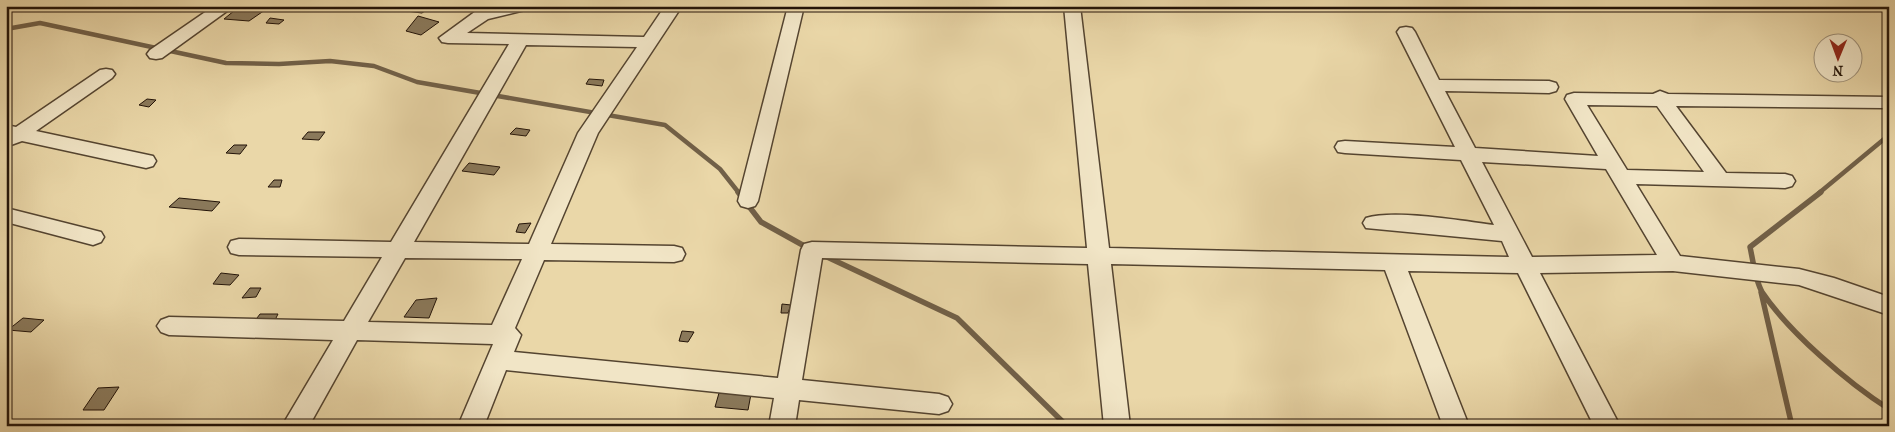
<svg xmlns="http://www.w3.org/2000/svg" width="1895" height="432" font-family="'IM FELL French Canon',serif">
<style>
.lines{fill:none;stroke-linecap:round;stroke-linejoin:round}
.stream-far1{stroke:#716048;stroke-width:4.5}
.stream{stroke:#716048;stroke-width:5.5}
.building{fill:#8a795b;stroke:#221308}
.minor-casing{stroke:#544430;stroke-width:3}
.minor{fill:#f1e5c6;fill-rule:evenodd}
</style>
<rect width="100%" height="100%" fill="#ead7a8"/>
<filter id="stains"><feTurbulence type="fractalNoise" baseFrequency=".004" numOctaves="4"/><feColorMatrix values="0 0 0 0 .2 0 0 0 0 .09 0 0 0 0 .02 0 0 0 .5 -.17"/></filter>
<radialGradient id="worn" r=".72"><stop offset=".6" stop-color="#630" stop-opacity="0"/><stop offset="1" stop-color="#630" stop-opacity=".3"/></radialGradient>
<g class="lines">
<path class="stream-far1" d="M6,29L40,23L226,63L279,64L330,61L374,66L417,82L665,125L720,169L739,193
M1819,193L1889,135"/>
<path class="stream" d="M738,192L761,222L808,248
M1821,192L1750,247C1753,260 1755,280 1762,292C1789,332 1848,383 1889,409
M825,256L957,318L1067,426
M1761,292L1792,426"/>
</g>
<path class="building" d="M240,6L265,10L249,21L224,19Z
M413,6H432L422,13L406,11Z
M418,16L439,22L421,35L406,31Z
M270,18L284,20L279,24L266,23Z
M589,79L604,80L602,86L586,84Z
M147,99L156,100L149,107L139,105Z
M516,128L530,130L526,136L510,134Z
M308,132H325L319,140L302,139Z
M234,145H247L240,154L226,153Z
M469,163L500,167L494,175L462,171Z
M274,180H282L280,187H268Z
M179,198L220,202L212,211L169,207Z
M531,223L525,233L516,232L519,224Z
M221,273L239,275L230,285L213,284Z
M250,288H261L256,297L242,298Z
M437,298L429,318L404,317L416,300Z
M782,304L791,305L788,313H781Z
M260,314H278L274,322H254Z
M23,318L44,320L31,332L8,330Z
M682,331L694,332L688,342L679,341Z
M119,387L104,410H83L98,388Z
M719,393L751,394L748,410L715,407Z"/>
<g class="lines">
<g class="minor-casing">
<path id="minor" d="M214,6H234L162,58L156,59L150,58L147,54L150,50Z
M497,6H527L525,10L488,19L467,33L644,37L665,6H682L598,133L551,244L674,246L682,248L685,254L682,260L674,262L544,260L515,328L521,335L514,352L778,378L801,250L804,244L812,242L1087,248L1064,6H1080L1109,248L1509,257L1502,241L1366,228L1363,223L1366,218C1395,209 1462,221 1494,225L1461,160L1345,153L1338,152L1335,147L1338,142L1345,141L1455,147L1397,32L1400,28L1406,27L1412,28L1415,32L1439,80L1549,81L1556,83L1558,87L1556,91L1549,93L1445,91L1475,148L1598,156L1565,99L1567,95L1574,93L1653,94L1660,91L1668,94L1889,97V107L1884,108L1676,106L1726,173L1785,174L1792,176L1795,181L1792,186L1785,188L1636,184L1680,256L1799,269L1834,278L1889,297V315L1799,285L1673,271L1540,273L1620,426H1594L1518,273L1408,271L1469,426H1443L1385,270L1111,264L1130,426H1104L1088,264L822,258L802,380L939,394L948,397L952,404L948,411L939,414L799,400L795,426H769L774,398L506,370L484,426H458L493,344L357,340L309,426H282L333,340L169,335L161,332L157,326L161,320L169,317L344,321L382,257L239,255L231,253L228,247L231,241L239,239L391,242L509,44L448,43L442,42L439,38L476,11ZM526,45L637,47L578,133L529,244L414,242ZM1587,105L1657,106L1704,172L1627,170ZM1482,162L1606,169L1657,255L1532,257ZM405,258L522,259L492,325L368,322Z
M788,6H804L758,201L755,206L748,208L741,206L738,201Z
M106,69L112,70L115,74L112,78L36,131L153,156L156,161L153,166L146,168L22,141L11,145L6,144V125L16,127L100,70Z
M6,208L101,232L104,237L101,242L93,245L6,222Z"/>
</g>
<use href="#minor" class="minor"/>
</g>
<rect width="1895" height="432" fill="none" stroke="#ead7a8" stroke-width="25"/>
<rect x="8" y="8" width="1880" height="417" fill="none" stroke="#221308" stroke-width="2.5"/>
<rect x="12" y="12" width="1870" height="407" fill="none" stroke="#221308"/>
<g transform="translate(1838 58) rotate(181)"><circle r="24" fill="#f1e5c6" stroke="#9e917a"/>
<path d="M0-4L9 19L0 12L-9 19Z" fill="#8f2418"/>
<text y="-8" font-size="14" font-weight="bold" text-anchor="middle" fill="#221308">N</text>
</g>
<rect width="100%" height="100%" filter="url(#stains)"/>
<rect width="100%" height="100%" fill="url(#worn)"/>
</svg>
